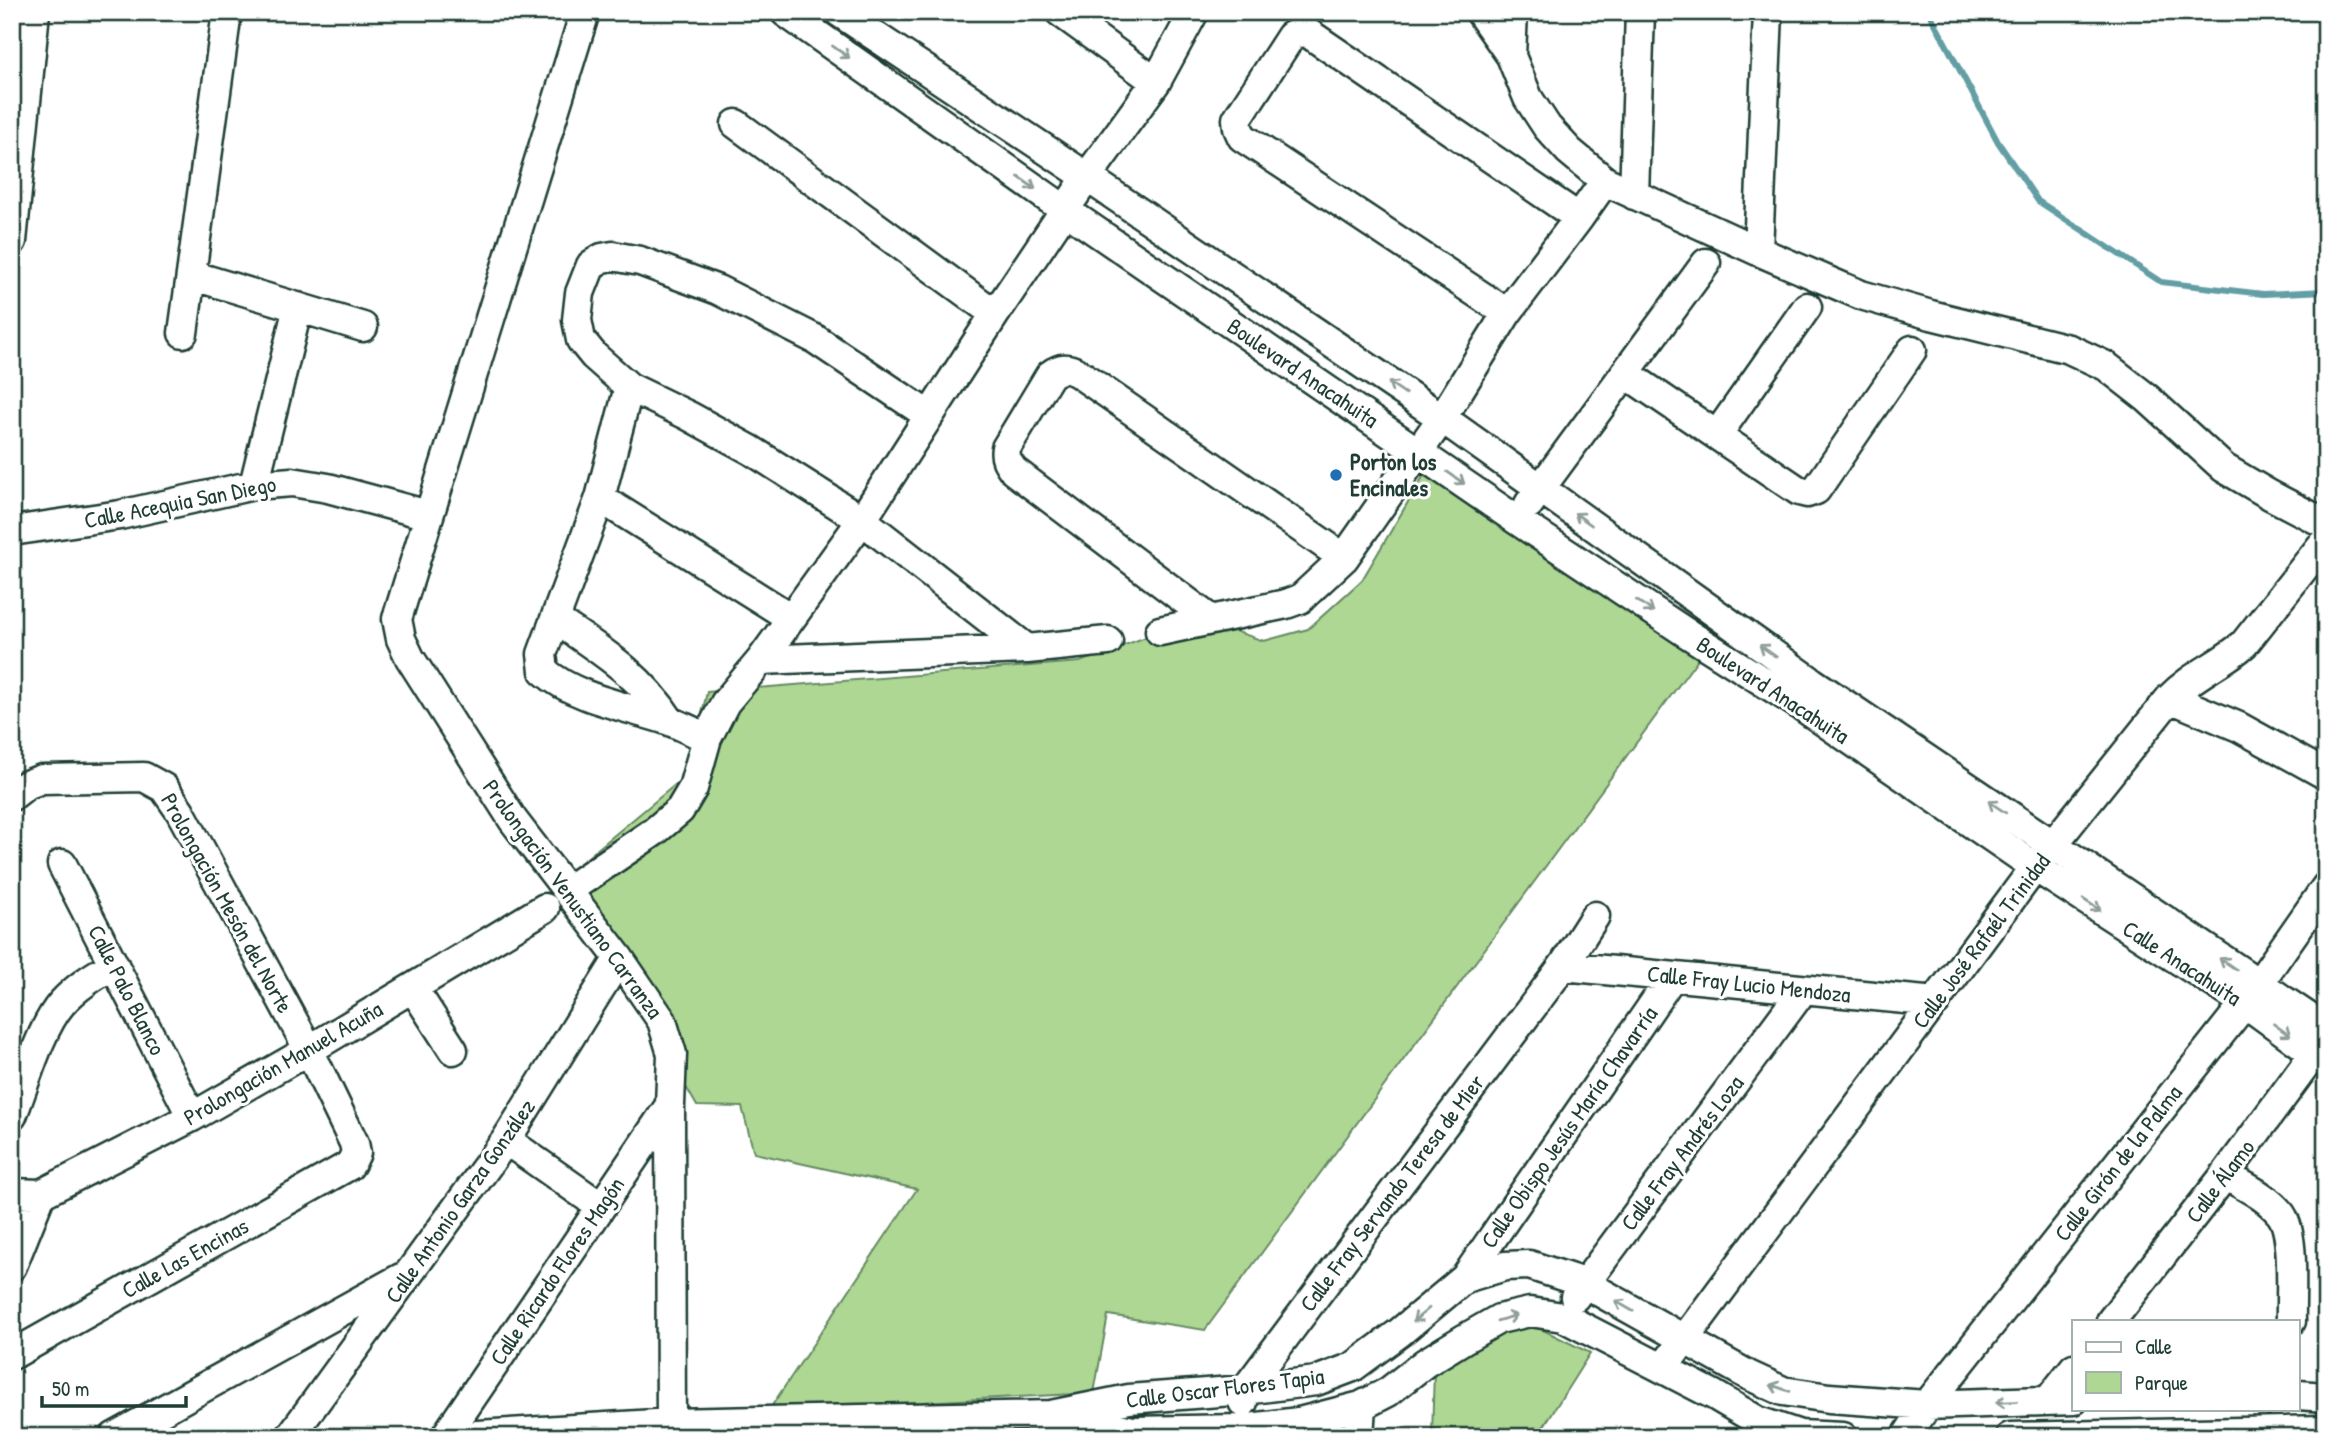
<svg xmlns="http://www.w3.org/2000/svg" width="2338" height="1449" font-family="'Patrick Hand',sans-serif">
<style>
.green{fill:#aed794;stroke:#668a64;stroke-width:2}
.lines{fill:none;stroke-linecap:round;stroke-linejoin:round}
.stream{stroke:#639ea5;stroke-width:6}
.minor-casing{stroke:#1f3d34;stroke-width:33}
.minor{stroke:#fff;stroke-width:28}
.oneway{stroke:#8f9e9a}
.poi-dot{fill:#1f6fb2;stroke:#fff;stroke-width:2.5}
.labels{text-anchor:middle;stroke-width:6;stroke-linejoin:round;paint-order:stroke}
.street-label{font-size:23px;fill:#1f3d34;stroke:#fff}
.poi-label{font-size:23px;font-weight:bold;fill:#1f3d34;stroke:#fff;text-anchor:start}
</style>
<rect width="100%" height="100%" fill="#fff"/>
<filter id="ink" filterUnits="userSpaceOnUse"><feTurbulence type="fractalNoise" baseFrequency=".0143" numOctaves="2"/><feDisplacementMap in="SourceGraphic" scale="14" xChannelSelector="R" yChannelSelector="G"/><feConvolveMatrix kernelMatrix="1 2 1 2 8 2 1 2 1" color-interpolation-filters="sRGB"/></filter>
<g filter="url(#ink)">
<path class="green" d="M1437,453L1703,652L1205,1330L1108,1315L1094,1393L769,1410L917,1189L754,1153L742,1107L697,1106L565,876L688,774L707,692L1080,662L1196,618L1264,641L1308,629L1362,580Z
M1533,1325L1590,1353L1537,1437H1432L1434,1370L1481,1339Z"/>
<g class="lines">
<path class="stream" d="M1929,12L1998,142L2038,201L2161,282L2263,294L2326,291"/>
<g class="minor-casing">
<path id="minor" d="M585,12L397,619L401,639L410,658L513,820L619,958L662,1021L672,1054L670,1105L671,1437
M785,12L1065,210L1518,521L1685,632L1800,705L2035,867L2245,1003L2326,1062
M839,12L1087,177L1442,418L1812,682L2326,1029
M1060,12L1156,82
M1480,12L1511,56L1528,98L1547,127L1569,151L1605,181L1758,251L1861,295L1931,315L2069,349L2106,366L2147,398L2224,468L2270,495L2326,524
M1511,56L1513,12
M736,124L995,314
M1634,195L1640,12
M12,241L35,12
M1758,251L1768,12
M191,275L363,327
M1507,313L1242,137L1238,128L1237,119L1291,36L1300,32L1308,33L1579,218
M183,333L227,12
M1625,373L1799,491L1807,493L1816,490L1912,350
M629,387L600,498L542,654L544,671C574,698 628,707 667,720C680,725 694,732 707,738
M928,415L815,339L718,290L640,261L613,256L602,258L591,265L580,293L577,320L581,340L594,356L629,387L689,416L751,450L862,520L1027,649
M1717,435L1807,307
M254,485L298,307
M600,498L791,618
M1529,504L1706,263
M12,531L120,515L254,485L292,482L328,488L428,515
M555,619C601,651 639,673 670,721
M1211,620L1014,471C1008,463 1004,458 1006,448L1050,375C1061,367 1067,367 1078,373L1344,558
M1160,631L1286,604L1300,599L1344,558L1442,418L1507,313L1579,218L1605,181
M761,660L1027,649L1108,641
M2170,698L2239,727L2326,775
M12,796L26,785L42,779L144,777L164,788L180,811L309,1050L354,1143L356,1153L350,1165L12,1355
M62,864L192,1117
M568,890L655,831L680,810L693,788L707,738L725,703L761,660L862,520L995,314L1087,177L1156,82L1194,12
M1563,966L1936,1002
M413,988L453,1050
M12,1116C25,1084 40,1028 62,1003C77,986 96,975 114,964
M506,1140L600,1206
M2225,1175C2244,1186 2266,1196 2280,1213C2296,1232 2290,1295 2291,1321
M12,1193L41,1194L192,1117L309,1050L545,908
M12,1266L41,1194
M1465,1278L1672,977
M1575,1297L1803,990
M2111,1321L2225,1175L2324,1040
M1663,1368L2035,867L2170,698C2192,675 2220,665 2244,644L2326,540
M2298,1395L2326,1397
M2048,1401L2074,1368
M1243,1402L1245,1390L1563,966L1595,916
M1064,1417L1133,1431L1240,1429L1299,1422L1361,1406L1388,1392L1425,1363L1464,1339L1499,1319L1530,1312L1563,1317L1714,1395L1758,1421L1800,1435L1843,1437
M114,1437L401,1278
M290,1437L506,1140L619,958
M445,1437L671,1423L1051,1415L1129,1399L1245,1390L1316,1381L1353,1367L1399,1333L1465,1278L1505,1266L1529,1265L1584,1283L1748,1375L1783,1391L1829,1398L1927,1405L2074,1400
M445,1437L670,1105
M1359,1437L1361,1406
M1906,1437L1927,1405L2245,1003L2326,887
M2010,1437L2326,1430"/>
</g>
<use href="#minor" class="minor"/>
</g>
<defs><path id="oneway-shaft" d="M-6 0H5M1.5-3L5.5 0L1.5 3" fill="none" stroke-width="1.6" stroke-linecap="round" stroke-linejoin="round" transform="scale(1.75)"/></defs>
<g class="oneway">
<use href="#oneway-shaft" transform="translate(841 52) rotate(35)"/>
<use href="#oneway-shaft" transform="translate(1027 183) rotate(35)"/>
<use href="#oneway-shaft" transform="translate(1397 388) rotate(-146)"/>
<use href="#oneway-shaft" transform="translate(1456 478) rotate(35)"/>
<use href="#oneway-shaft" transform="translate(1583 519) rotate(-144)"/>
<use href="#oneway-shaft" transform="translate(1645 606) rotate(34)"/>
<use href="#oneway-shaft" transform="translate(1768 651) rotate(-145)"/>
<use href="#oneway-shaft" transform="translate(1997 807) rotate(-146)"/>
<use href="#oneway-shaft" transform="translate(2092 905) rotate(33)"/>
<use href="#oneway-shaft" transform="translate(2228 964) rotate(-146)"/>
<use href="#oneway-shaft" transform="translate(2282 1030) rotate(36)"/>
<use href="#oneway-shaft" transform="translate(1624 1306) rotate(-150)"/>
<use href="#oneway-shaft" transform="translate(1421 1315) rotate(140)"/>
<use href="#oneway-shaft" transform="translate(1507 1318) rotate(-16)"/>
<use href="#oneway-shaft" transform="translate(1780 1388) rotate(-161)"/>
<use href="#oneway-shaft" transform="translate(2006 1402) rotate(178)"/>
</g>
</g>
<circle class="poi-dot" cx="1336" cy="475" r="7"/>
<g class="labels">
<g class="street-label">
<text transform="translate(1303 373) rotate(34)" y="8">Boulevard Anacahuita</text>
<text transform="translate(180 502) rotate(-11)" y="8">Calle Acequia San Diego</text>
<text transform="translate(1773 690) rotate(33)" y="8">Boulevard Anacahuita</text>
<text transform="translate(573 899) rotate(54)" y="8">Prolongación Venustiano Carranza</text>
<text transform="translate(227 903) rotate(61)" y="8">Prolongación Mesón del Norte</text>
<text transform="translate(1981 941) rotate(-53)" y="8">Calle José Rafaél Trinidad</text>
<text transform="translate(2182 963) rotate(33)" y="8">Calle Anacahuita</text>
<text transform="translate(1749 984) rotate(6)" y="8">Calle Fray Lucio Mendoza</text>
<text transform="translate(127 990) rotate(63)" y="8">Calle Palo Blanco</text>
<text transform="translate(283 1063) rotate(-30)" y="8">Prolongación Manuel Acuña</text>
<text transform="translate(1569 1127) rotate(-55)" y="8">Calle Obispo Jesús María Chavarría</text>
<text transform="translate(1682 1153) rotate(-53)" y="8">Calle Fray Andrés Loza</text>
<text transform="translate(2118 1163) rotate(-52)" y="8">Calle Girón de la Palma</text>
<text transform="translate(2220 1181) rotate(-53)" y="8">Calle Álamo</text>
<text transform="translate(1392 1193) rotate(-53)" y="8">Calle Fray Servando Teresa de Mier</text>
<text transform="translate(460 1201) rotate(-55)" y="8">Calle Antonio Garza González</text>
<text transform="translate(185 1258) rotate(-29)" y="8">Calle Las Encinas</text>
<text transform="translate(557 1271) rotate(-56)" y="8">Calle Ricardo Flores Magón</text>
<text transform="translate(1225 1388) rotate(-7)" y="8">Calle Oscar Flores Tapia</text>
</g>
<g class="poi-label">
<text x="1350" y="470">Porton los<tspan x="1350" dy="26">Encinales</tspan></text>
</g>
</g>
<rect width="2338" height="1449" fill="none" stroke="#fff" stroke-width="42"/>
<rect x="21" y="21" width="2296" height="1407" fill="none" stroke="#1f3d34" stroke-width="2.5" filter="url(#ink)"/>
<rect x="2072" y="1320" width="228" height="91" fill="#ffffff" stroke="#a5b1ae" stroke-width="2"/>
<rect x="2086" y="1342" width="35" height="10" fill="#ffffff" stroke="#a5b1ae" stroke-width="2"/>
<text x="2135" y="1354" font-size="21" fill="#1f3d34">Calle</text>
<rect x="2086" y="1372" width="35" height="21" fill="#aed794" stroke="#a5b1ae" stroke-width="2"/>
<text x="2135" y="1390" font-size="21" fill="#1f3d34">Parque</text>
<path d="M42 1396v10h144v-10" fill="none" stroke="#1f3d34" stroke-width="3.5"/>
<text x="52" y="1396" font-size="21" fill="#1f3d34" stroke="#ffffff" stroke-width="5" paint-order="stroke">50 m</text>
</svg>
